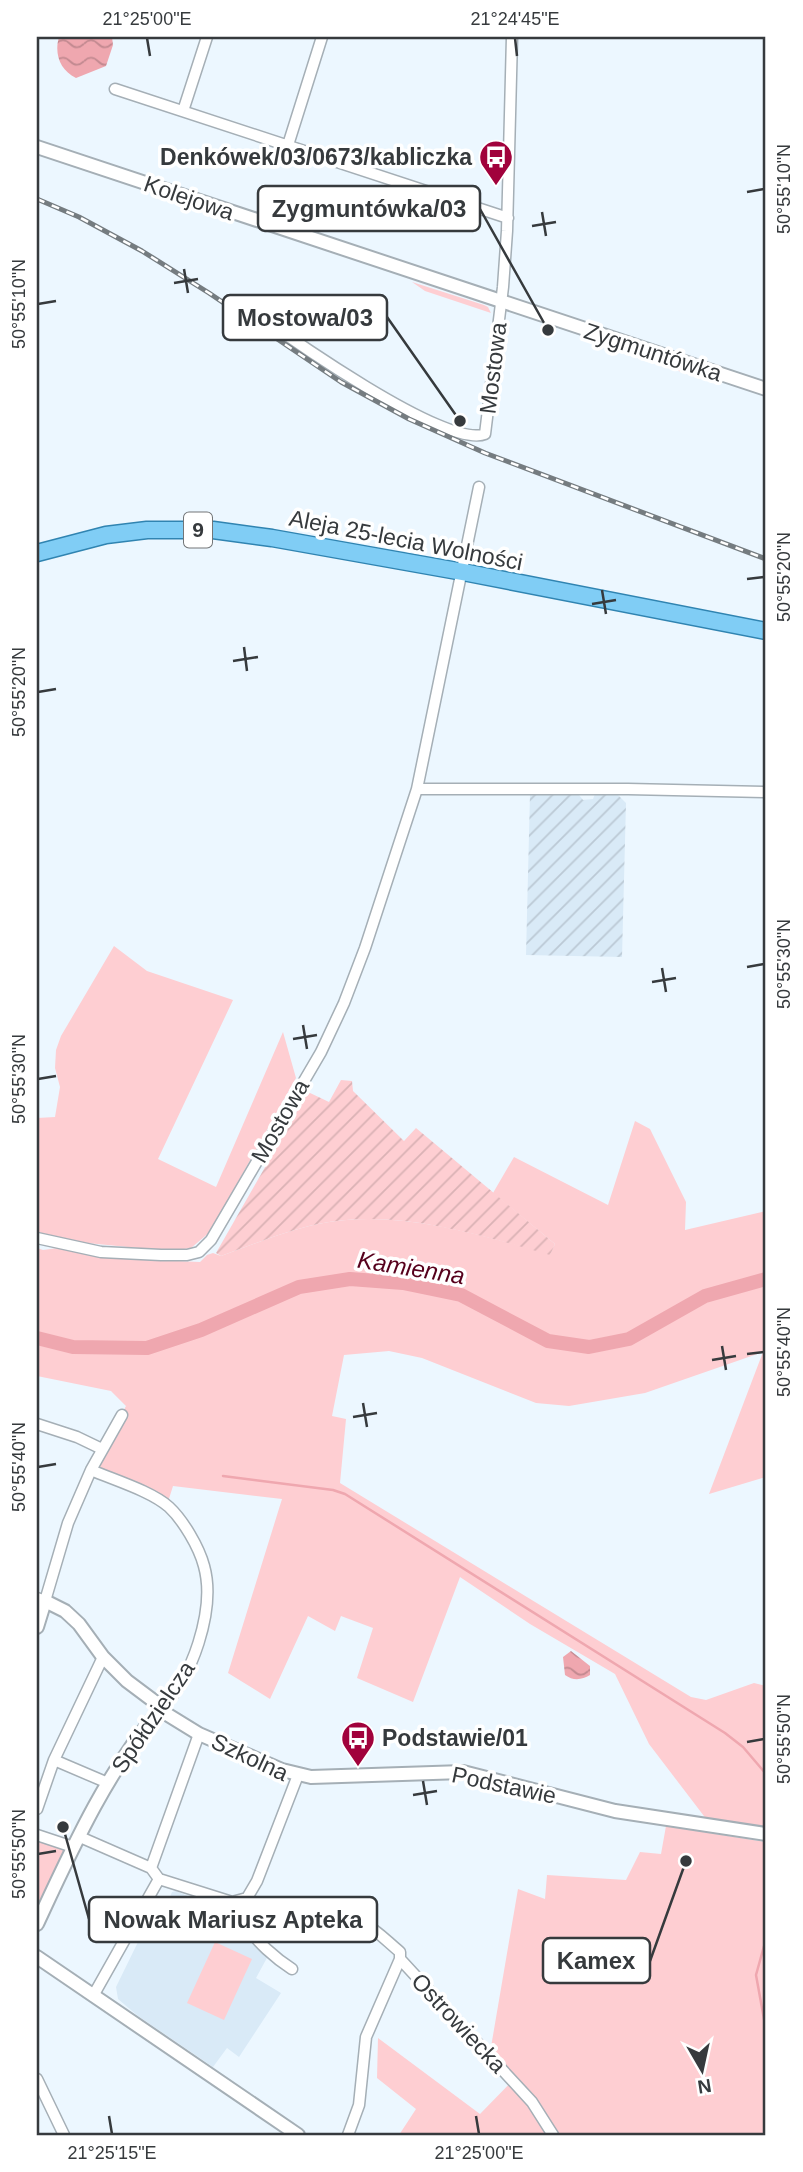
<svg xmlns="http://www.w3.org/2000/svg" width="803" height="2172" font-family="Helvetica,sans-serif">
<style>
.built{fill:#d9eaf7}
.industrial{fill:url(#industrial-furrows)}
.green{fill:#feced2}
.garden{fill:url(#garden-furrows)}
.water{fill:url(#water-waves)}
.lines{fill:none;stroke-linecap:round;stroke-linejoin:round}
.stream{stroke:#efa7af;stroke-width:2.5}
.river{stroke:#efa7af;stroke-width:14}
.minor-casing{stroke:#a5afb6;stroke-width:13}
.tertiary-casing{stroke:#a5afb6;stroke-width:16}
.primary-casing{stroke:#3084b1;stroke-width:19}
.minor{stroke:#fff;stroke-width:10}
.tertiary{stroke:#fff;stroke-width:12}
.primary{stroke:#80cdf5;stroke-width:16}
.rail-casing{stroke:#757c80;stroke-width:5}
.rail{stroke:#fff;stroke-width:2.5;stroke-dasharray:8;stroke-linecap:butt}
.ticks{fill:none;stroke:#363a3d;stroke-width:2.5}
.labels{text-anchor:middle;stroke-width:7;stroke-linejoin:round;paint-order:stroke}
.shield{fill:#fff;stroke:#727577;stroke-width:2}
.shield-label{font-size:21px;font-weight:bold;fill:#363a3d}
.poi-label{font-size:23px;font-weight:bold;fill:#363a3d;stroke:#fff;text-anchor:end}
.street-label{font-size:23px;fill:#363a3d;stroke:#fff}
.water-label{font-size:24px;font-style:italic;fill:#56001c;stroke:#fff}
.leader{fill:none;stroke:#363a3d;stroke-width:2.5}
.callout-dot{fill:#363a3d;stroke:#fff;stroke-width:2.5}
.callout{fill:#fff;stroke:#363a3d;stroke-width:2.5}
.callout-label{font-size:24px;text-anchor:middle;font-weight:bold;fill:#363a3d}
.neatline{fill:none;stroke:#363a3d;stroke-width:2.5}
.ticks-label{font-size:18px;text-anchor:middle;fill:#363a3d}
</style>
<defs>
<pattern id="industrial-furrows" width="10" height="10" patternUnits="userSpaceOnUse" patternTransform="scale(1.75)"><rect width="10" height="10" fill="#d9eaf7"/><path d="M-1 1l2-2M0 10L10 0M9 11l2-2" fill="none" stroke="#bbc9d5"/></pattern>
<pattern id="garden-furrows" width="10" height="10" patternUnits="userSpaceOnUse" patternTransform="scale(1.75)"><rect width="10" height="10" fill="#feced2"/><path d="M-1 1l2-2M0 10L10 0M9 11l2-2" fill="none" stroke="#dab2b5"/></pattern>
<pattern id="water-waves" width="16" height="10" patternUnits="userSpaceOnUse" patternTransform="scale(1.75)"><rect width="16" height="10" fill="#efa7af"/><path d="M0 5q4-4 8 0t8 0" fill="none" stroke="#c28990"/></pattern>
</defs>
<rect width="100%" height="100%" fill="#ecf7ff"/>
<path class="built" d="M176,1891L226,1912L268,1956L256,1978L281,1993L239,2057L227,2048L213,2067L138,2016L118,1999L116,1987L138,1942H140L150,1920H152L162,1898L168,1902L172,1892Z"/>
<path class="industrial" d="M530,794L579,795L583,800L593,799L595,794H617L626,803L622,957L526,955Z"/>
<path class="green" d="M412,282L484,305L488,307L491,313L425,291Z
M591,337L719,378V380L717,384L590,341Z
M114,946L147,971L233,1000L158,1159L216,1187L283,1032L296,1078L210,1232L191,1248L169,1251L87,1243L37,1232V1118L55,1117L60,1087L55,1068L56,1050L61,1036Z
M635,1121L650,1129L686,1202L685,1230L766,1211V1477L709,1494L763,1352L645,1393L569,1406L536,1403L422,1358L389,1351L344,1355L332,1416L346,1419L340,1483L691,1697L706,1700L754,1683L766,1686V1827L707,1820L649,1744L615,1674L530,1624L460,1577L413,1702L357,1678L373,1628L341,1616L335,1631L308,1616L270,1699L228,1673L282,1499L173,1486L167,1505L91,1470L126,1406L111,1391L37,1376V1248L43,1250L58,1248L110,1258L200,1262L207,1255L213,1253L221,1256C252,1245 285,1231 318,1224C395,1208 476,1234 550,1254L555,1244L493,1193L514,1157L608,1205Z
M666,1826L766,1842V2135H399L416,2109L377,2078L378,2038L480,2114L516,2077L491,2047L518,1889L545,1899L547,1875L626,1880L640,1852L661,1854Z
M37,1835L73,1847L37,1924Z
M215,1942L252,1959L224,2020L187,2003Z"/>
<path class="garden" d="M341,1080L352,1081L353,1091L404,1141L416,1128L555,1244L550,1255C476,1234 395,1208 318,1224C285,1231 252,1245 221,1256L216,1253L308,1092L329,1102Z"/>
<path class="water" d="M59,37H112L113,45L106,66L76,78C60,70 54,54 59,37Z
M571,1651L590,1666V1675C582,1680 573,1681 565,1675L563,1657Z"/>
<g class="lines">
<path class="stream" d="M223,1476L333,1490L345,1494L725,1733L743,1747L766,1774
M766,1939L756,1975L766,2030"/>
<path class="river" d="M37,1338L73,1347L147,1348L201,1330L299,1287L350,1279L403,1283L461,1295L548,1341L589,1347L629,1339L705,1296L766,1279"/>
<g class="minor-casing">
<path id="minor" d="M115,89L508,218
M183,111L207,37
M288,145L322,37
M249,308C284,334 447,450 485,434L503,287L507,231L512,37
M417,789H628L766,792
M37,1238L101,1252L161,1255H187L199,1252L211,1240L321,1052L344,1003L365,948L417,789L479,487
M37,1424L77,1437L102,1449
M91,1470C114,1480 151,1491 169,1507C183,1520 199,1547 204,1566C216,1609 192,1680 160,1710
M37,1598L45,1601L68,1523L91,1470L122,1415
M54,1760L108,1783
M37,1809L54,1760L103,1657
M37,1835L73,1847
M80,1837L151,1868
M159,1879L232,1902L247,1898L257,1881L298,1775
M159,1879L151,1868L199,1734
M242,1901C245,1909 244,1917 247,1924C253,1940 278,1960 292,1969
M332,1920C363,1913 378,1934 400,1952V1959L532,2102L553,2135
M93,1996L159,1879
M37,2079L64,2135
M348,2135L359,2105L366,2037L400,1959"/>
</g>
<g class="tertiary-casing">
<path id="tertiary" d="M37,147L766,389
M37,1627L45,1601L65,1611L79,1624L103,1657L127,1681L155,1702L160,1710L199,1734L282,1770L311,1777L463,1772L615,1811L766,1834
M37,1924C70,1853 108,1768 160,1710
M37,1957L298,2135"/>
</g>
<g class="primary-casing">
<path id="primary" d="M37,553L106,535L147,530H213L272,538L463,572L766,631"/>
</g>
<use href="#minor" class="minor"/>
<use href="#tertiary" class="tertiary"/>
<use href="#primary" class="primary"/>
<g class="rail-casing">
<path id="rail" d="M37,199L79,217L142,251L209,293L341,382L409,419L485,453L766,559"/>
</g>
<use href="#rail" class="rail"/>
</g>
<path class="ticks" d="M147,38L150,56M515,38L517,56M747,192L764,189M542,212L546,236M532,226L556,222M184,269L188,293M174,283L198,279M38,304L56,301M747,579L764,577M602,590L606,614M592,604L616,600M244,647L247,671M233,661L258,657M38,692L56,689M747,967L764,964M662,968L666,992M652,982L676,978M303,1025L307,1049M293,1039L317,1035M38,1079L56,1076M722,1346L726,1370M747,1354L764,1352M712,1360L736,1356M363,1403L367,1427M353,1417L377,1413M38,1467L56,1464M747,1742L764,1739M423,1781L427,1805M413,1795L437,1791M38,1854L56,1851M109,2116L112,2134M476,2116L479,2134"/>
<defs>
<g id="bus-pin" transform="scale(1.75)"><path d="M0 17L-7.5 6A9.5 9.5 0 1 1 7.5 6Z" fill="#a1023c" stroke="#fff"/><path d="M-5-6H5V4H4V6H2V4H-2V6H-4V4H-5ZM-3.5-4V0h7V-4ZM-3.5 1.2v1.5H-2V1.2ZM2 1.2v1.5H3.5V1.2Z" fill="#fff"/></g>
</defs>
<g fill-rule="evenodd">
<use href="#bus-pin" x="496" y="157"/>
<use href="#bus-pin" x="358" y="1738"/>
</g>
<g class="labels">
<rect class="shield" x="184" y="512.5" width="28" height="35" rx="5"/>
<g class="shield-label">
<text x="198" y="537">9</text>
</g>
<g class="poi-label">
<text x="472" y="165">Denkówek/03/0673/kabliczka</text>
<text x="382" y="1746" text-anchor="start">Podstawie/01</text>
</g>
<g class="street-label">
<text transform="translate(189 198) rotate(19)" y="8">Kolejowa</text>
<text transform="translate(653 352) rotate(18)" y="8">Zygmuntówka</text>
<text transform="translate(493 368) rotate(-83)" y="8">Mostowa</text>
<text transform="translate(406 540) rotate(11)" y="8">Aleja 25-lecia Wolności</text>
<text transform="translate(280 1121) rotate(-60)" y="8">Mostowa</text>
<text transform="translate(153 1717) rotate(-56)" y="8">Spółdzielcza</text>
<text transform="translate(250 1757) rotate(25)" y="8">Szkolna</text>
<text transform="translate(504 1785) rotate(12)" y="8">Podstawie</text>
<text transform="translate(459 2023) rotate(47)" y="8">Ostrowiecka</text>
</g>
<g class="water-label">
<text transform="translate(411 1268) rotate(9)" y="8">Kamienna</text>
</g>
</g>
<path class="leader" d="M548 330L480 209M460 421L387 317M63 1827L89 1919M686 1861L650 1961"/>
<g class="callout-dot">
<circle cx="548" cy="330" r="7"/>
<circle cx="460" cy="421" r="7"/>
<circle cx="63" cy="1827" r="7"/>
<circle cx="686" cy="1861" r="7"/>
</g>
<g class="callout">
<rect x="258" y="186" width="222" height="45" rx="7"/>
<rect x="223" y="295" width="164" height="45" rx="7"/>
<rect x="89" y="1897" width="288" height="45" rx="7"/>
<rect x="543" y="1938" width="107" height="45" rx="7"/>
</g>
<g class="callout-label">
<text x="369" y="217">Zygmuntówka/03</text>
<text x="305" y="326">Mostowa/03</text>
<text x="233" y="1928">Nowak Mariusz Apteka</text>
<text x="596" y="1969">Kamex</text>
</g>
<rect width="803" height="2172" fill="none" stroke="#ffffff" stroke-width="77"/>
<g transform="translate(702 2070) rotate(171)" stroke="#ffffff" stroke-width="5" paint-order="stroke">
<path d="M0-5L12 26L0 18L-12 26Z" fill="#363a3d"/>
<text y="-10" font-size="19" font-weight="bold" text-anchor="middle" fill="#363a3d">N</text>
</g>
<rect x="38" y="38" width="726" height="2096" class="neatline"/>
<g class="ticks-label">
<text x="147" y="25">21°25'00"E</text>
<text x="515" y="25">21°24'45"E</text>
<text transform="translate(784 189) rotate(-90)" y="6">50°55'10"N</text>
<text transform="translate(19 304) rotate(-90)" y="6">50°55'10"N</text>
<text transform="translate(784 577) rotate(-90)" y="6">50°55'20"N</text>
<text transform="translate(19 692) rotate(-90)" y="6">50°55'20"N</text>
<text transform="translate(784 964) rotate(-90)" y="6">50°55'30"N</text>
<text transform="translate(19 1079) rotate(-90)" y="6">50°55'30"N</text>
<text transform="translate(784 1352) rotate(-90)" y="6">50°55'40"N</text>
<text transform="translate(19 1467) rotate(-90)" y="6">50°55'40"N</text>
<text transform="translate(784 1739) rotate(-90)" y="6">50°55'50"N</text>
<text transform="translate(19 1854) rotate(-90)" y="6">50°55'50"N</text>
<text x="112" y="2159">21°25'15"E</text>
<text x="479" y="2159">21°25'00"E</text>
</g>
</svg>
